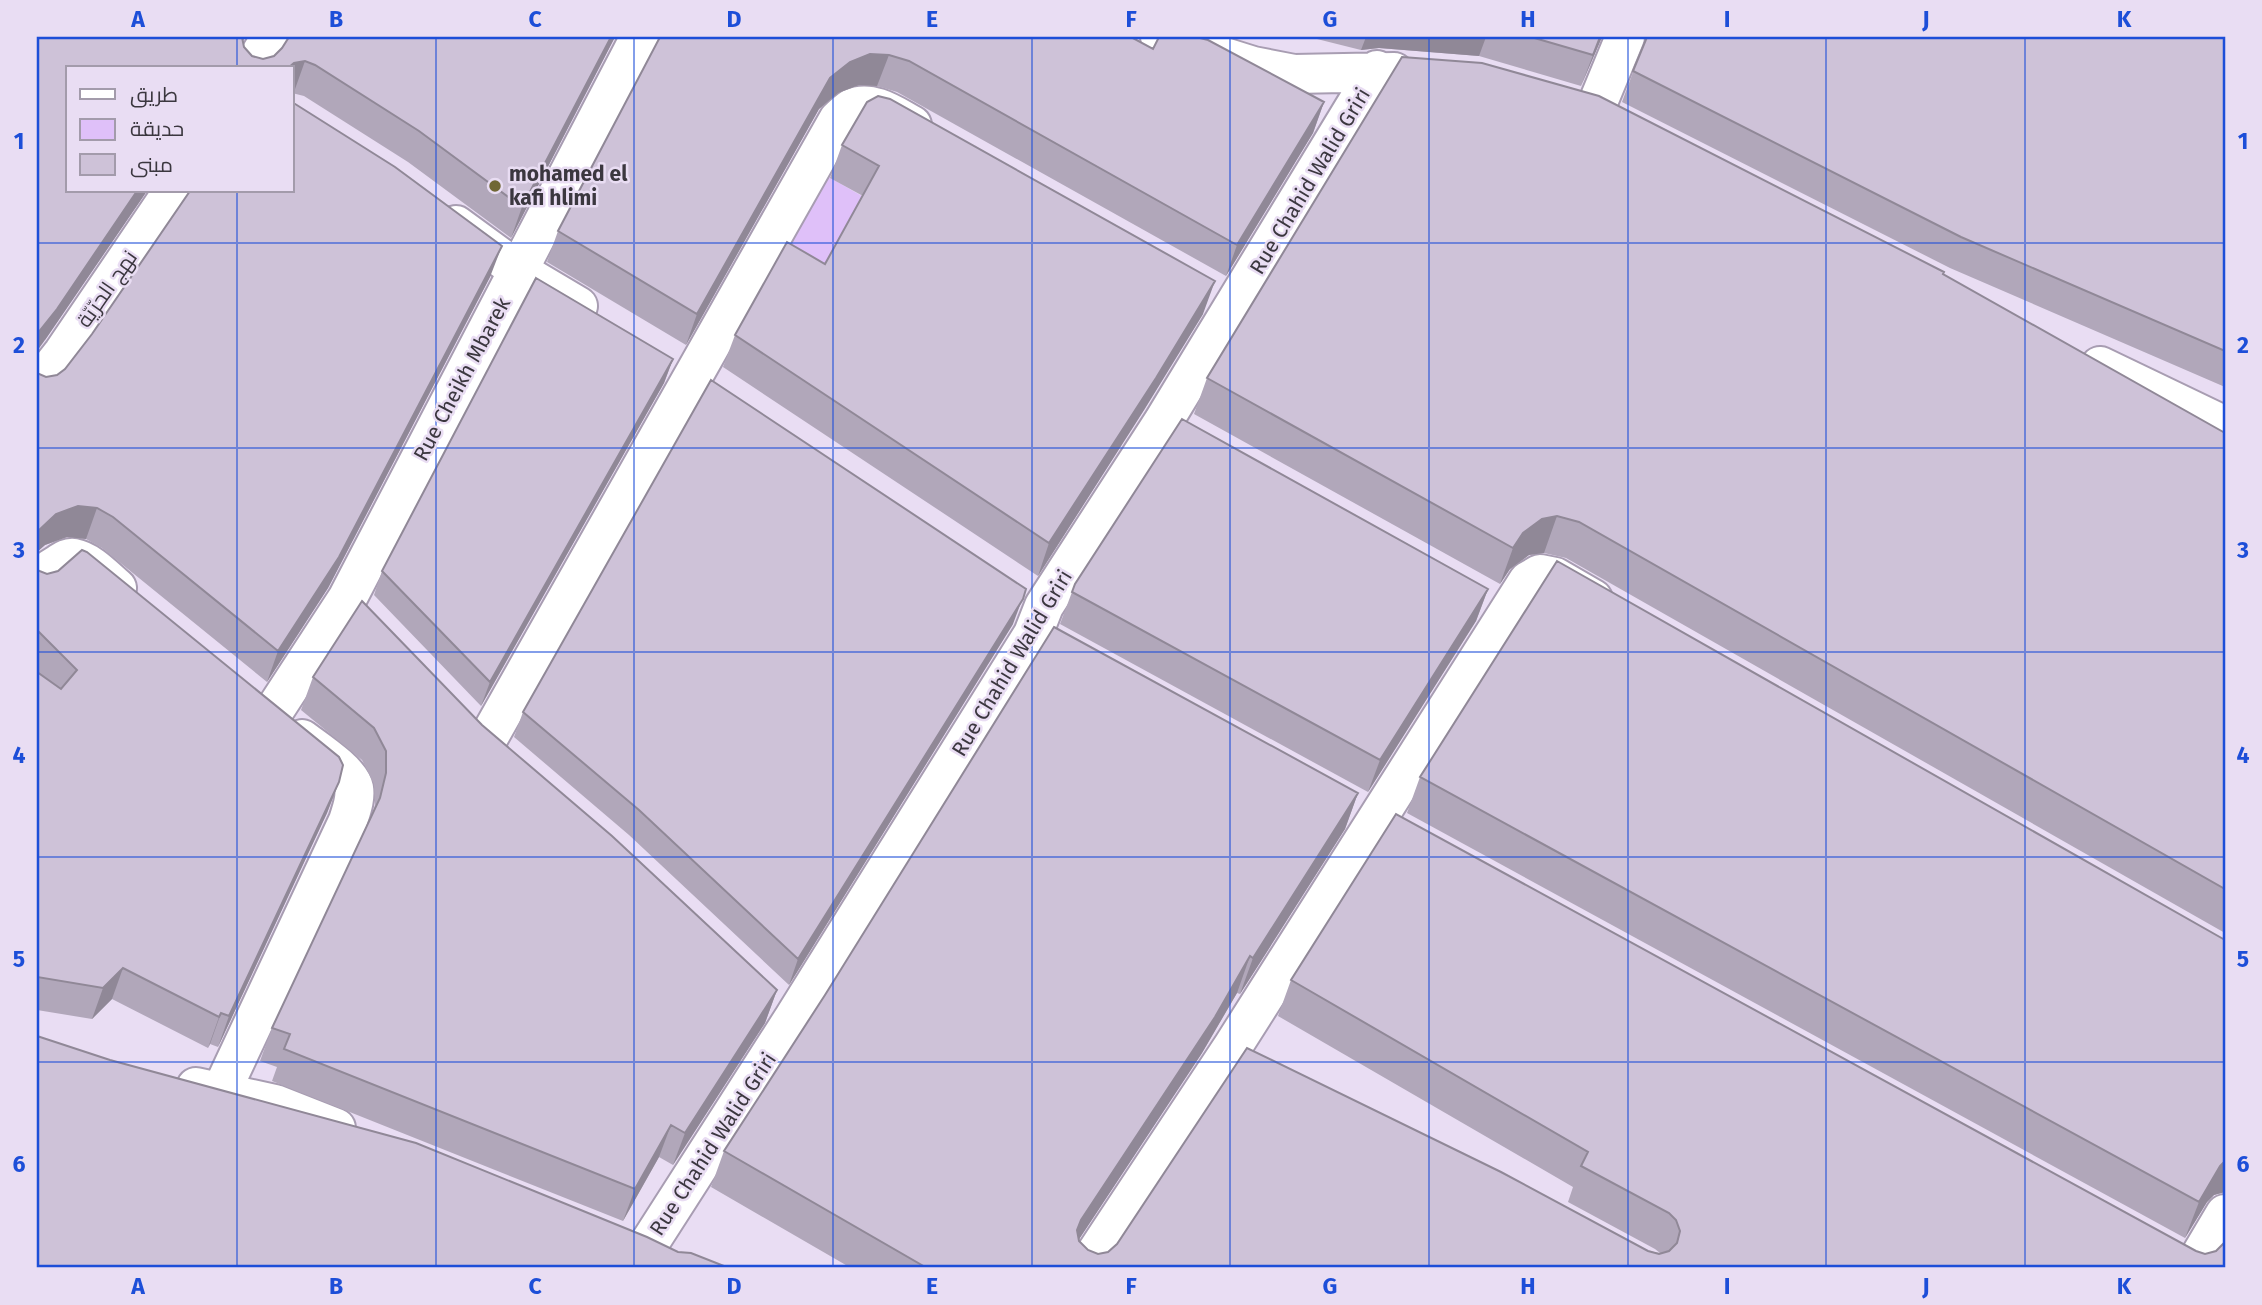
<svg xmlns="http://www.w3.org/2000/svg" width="2262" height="1305" font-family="'Fira Sans',Cairo,sans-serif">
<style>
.green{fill:#dfc0f9}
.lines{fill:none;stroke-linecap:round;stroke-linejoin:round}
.street-casing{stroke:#a89db2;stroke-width:42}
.secondary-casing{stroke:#a89db2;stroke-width:42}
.street{stroke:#fff;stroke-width:38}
.secondary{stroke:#fff;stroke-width:38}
.wall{fill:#b1a7ba}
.shaded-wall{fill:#908897}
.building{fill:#cec2d8;stroke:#908897;stroke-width:2}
.grid{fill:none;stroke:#1d4ed8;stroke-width:2;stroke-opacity:0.55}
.poi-dot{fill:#706734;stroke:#e9ddf3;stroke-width:2.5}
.labels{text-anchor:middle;stroke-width:5;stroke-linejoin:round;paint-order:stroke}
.poi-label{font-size:21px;font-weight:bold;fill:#3b373f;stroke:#e9ddf3;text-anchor:start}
.street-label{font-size:21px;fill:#3b373f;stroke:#e9ddf3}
.neatline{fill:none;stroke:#1d4ed8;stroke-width:2.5}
.grid-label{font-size:23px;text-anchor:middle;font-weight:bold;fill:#1d4ed8}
</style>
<rect width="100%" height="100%" fill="#e9ddf3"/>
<path class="green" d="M820,172L867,199L983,307L765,268Z"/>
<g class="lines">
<g class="street-casing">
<path id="street" d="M1160,37L1253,66L1294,74L1394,72
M252,68L271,37
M1594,112L1625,37
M456,225L519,271L578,306
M2100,366L2225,426
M37,386L63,353L173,191
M37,583C43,574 49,569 58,564C63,561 68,557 74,558C90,561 105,578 117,588
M272,714L347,599L640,37
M486,742L838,120C842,116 847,111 852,108C872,99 895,116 912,125
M221,1092L348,821C351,811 356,799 354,788C351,772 315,749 302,739
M643,1253L793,1019L1033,634L1044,606L1163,422L1377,70
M1086,1268L1233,1046L1528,581L1540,574L1555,577L1593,599
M2193,1268L2225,1214"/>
</g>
<g class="secondary-casing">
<path id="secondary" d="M196,1087L275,1104L336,1128"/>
</g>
<use href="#street" class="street"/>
<use href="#secondary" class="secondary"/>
</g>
<path class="wall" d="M37,37H246L243,41L244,47L252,56L263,59L274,56L282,48L289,37H615L511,238L408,162L304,96L292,93V68L68,191H147L45,340Z
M660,37L1153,49L1324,102L1313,133L1226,276L897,92L877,86L859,85L838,93L819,109L686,345L547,262L558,231Z
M1309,37H1602L1581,86L1479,56L1379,48L1361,50Z
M1646,37H2225V387L1950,268L1622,102Z
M842,145L1203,314L1144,410L1038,576L723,367L735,335L825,264L863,196L830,178Z
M1943,274L2225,433V933L1566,558L1544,553L1529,555L1510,569L1500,584L1194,414L1207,378Z
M490,277L328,588L267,682L102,548L86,539L67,537L45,545L37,552V373L46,377L57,375Z
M673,359L664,383L481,706L374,595L382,571Z
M37,570L339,782L327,813L218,1047L210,1044L208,1048L112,999L92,1019L37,1010Z
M1075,584L1488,589L1476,621L1368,792L1060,624Z
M1013,624L789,985L629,835L514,737L523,712Z
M313,677L482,725L777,990L765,1023L673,1165L659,1157L623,1221L272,1081L277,1067L260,1061L272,1028L372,814L375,805L374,784L362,760L301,710Z
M1420,777L2225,940V1192L2214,1195L2207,1202L2185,1238L1407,813Z
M1358,793L1345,829L1240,994L1237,993L1202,1053L1079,1239V1241L1088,1250L1098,1254L1648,1251L1660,1253L1655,1249L1568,1202L1573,1187L1278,1016L1291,980L2225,1268H851L711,1187L724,1151Z"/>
<path class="shaded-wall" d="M611,37H615L511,238L522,207Z
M1366,37H1486L1479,56L1379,48L1361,50Z
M1600,37H1602L1581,86L1593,55Z
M870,54L889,55L877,86L859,85L838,93L819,109L686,345L697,314L830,78L850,62Z
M305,61L294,92L292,93V68H288L294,63Z
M1324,102L1313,133L1226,276L1237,245Z
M137,191H147L45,340L37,351V334Z
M502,246L490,277L328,588L267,682L278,651Z
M1215,281L1203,314L1144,410L1038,576L1049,543Z
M673,359L664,383L481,706L490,682Z
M78,506L97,508L86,539L67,537L45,545L37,552V532L56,514Z
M1557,516L1544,553L1529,555L1510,569L1500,584L1513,548L1523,533L1542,519Z
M1026,589L1013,624L789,985L798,959Z
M1488,589L1476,621L1368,792L1380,760Z
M339,782L327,813L218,1047L229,1016Z
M1358,793L1345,829L1240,994L1253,958Z
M1250,956L1237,993L1202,1053L1068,1256L1081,1220Z
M123,968L112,999L92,1019L103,988Z
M777,990L765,1023L673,1165L685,1133Z
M221,1013L210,1044L208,1048L219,1017Z
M671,1125L659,1157L623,1221L635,1189Z
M2225,1161V1192L2214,1195L2207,1202L2185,1238L2199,1202L2220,1166Z"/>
<path class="building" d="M37,37H242L244,47L252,56L263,59L274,56L282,48L289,37H611L522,207L419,131L315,65L305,61L294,63L288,68H68V191H137L57,309L37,334Z
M660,37H1131L1153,49L1159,37H1196L1208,40L1324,102L1237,245L909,61L889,55L870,54L850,62L830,78L697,314L558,231Z
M1531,37H1600L1593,55Z
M1647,37H2225V351L1961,237L1633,71Z
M1402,57L1482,63L1599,96L1944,272L1943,274L2225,433V889L1579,522L1557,516L1542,519L1523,533L1513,548L1207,378Z
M878,96L890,99L1215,281L1156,378L1049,543L735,335L787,242L825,264L879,166L842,145L867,102Z
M292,102L395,167L502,246L339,557L278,651L113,517L97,508L78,506L56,514L37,532V373L46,377L57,375L65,369L92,334L190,191H292Z
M536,278L673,359L490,682L382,571Z
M711,380L1026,589L1023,599L798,959L639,810L523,712Z
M1182,419L1488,589L1380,760L1072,592L1075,584Z
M82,550L87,552L339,757L343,765L339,782L229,1016L221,1013L219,1017L123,968L103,988L37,977V672L61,689L77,670L37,630V570L47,574L58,571Z
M1557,561L2225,940V1161L2220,1166L2199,1202L1420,777Z
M362,601L482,725L612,836L777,990L685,1133L671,1125L635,1189L284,1049L290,1034L272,1028L380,798L386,773V751L374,728L313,677Z
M1054,627L1358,793L1253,958L1250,956L1215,1017L1081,1220L1077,1230L1079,1241L1088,1250L1098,1254L1108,1252L1117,1244L1247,1048L1501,1172L1648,1251L1659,1254L1669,1251L1677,1243L1680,1231L1676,1220L1669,1213L1581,1166L1588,1152L1291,980L1396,814L2196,1251L2205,1254L2216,1251L2225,1242V1268H927L724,1151L825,995Z
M37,1036L110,1060L416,1143L647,1237L678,1252L691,1253L729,1268H37Z"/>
<path class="grid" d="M237,37V68M436,37V1268M634,37V1268M833,37V1268M1032,37V1268M1230,37V1268M1429,37V1268M1628,37V1268M1826,37V1268M2025,37V1268M237,191V1268M37,243H2225M37,448H2225M37,652H2225M37,857H2225M37,1062H2225"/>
<circle class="poi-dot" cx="495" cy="186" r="7"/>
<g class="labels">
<g class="poi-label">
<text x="509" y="181">mohamed el<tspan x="509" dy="24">kafi hlimi</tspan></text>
</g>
<g class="street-label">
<text transform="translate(1310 181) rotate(-59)" y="7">Rue Chahid Walid Griri</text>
<text transform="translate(107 289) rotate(-55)" y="7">نهج الحرّيّة</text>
<text transform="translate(462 379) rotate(-62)" y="7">Rue Cheikh Mbarek</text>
<text transform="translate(1012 663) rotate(-59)" y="7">Rue Chahid Walid Griri</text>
<text transform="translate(713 1144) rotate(-57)" y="7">Rue Chahid Walid Griri</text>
</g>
</g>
<rect width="2262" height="1305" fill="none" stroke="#e9ddf3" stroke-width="77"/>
<rect x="66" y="66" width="228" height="126" fill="#e9ddf3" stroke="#a39bab" stroke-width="2"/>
<rect x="80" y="89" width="35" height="10" fill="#ffffff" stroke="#a39bab" stroke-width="2"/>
<text x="130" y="102" font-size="21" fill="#3b373f">طريق</text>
<rect x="80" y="119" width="35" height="21" fill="#dfc0f9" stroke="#a39bab" stroke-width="2"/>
<text x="130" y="136" font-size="21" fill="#3b373f">حديقة</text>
<rect x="80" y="154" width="35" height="21" fill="#cec2d8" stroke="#a39bab" stroke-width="2"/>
<text x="130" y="172" font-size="21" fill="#3b373f">مبنى</text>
<rect x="38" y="38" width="2186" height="1228" class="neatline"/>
<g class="grid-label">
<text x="138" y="27">A</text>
<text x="336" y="27">B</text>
<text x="535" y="27">C</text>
<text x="734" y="27">D</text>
<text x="932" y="27">E</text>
<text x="1131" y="27">F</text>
<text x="1330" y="27">G</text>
<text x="1528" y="27">H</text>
<text x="1727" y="27">I</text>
<text x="1926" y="27">J</text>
<text x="2124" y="27">K</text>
<text x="19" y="149">1</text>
<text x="2243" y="149">1</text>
<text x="19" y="353">2</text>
<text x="2243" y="353">2</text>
<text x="19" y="558">3</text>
<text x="2243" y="558">3</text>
<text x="19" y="763">4</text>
<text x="2243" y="763">4</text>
<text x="19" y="967">5</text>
<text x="2243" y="967">5</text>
<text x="19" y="1172">6</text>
<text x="2243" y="1172">6</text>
<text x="138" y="1294">A</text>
<text x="336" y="1294">B</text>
<text x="535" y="1294">C</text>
<text x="734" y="1294">D</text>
<text x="932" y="1294">E</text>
<text x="1131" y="1294">F</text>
<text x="1330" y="1294">G</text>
<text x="1528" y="1294">H</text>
<text x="1727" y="1294">I</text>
<text x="1926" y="1294">J</text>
<text x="2124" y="1294">K</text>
</g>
</svg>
